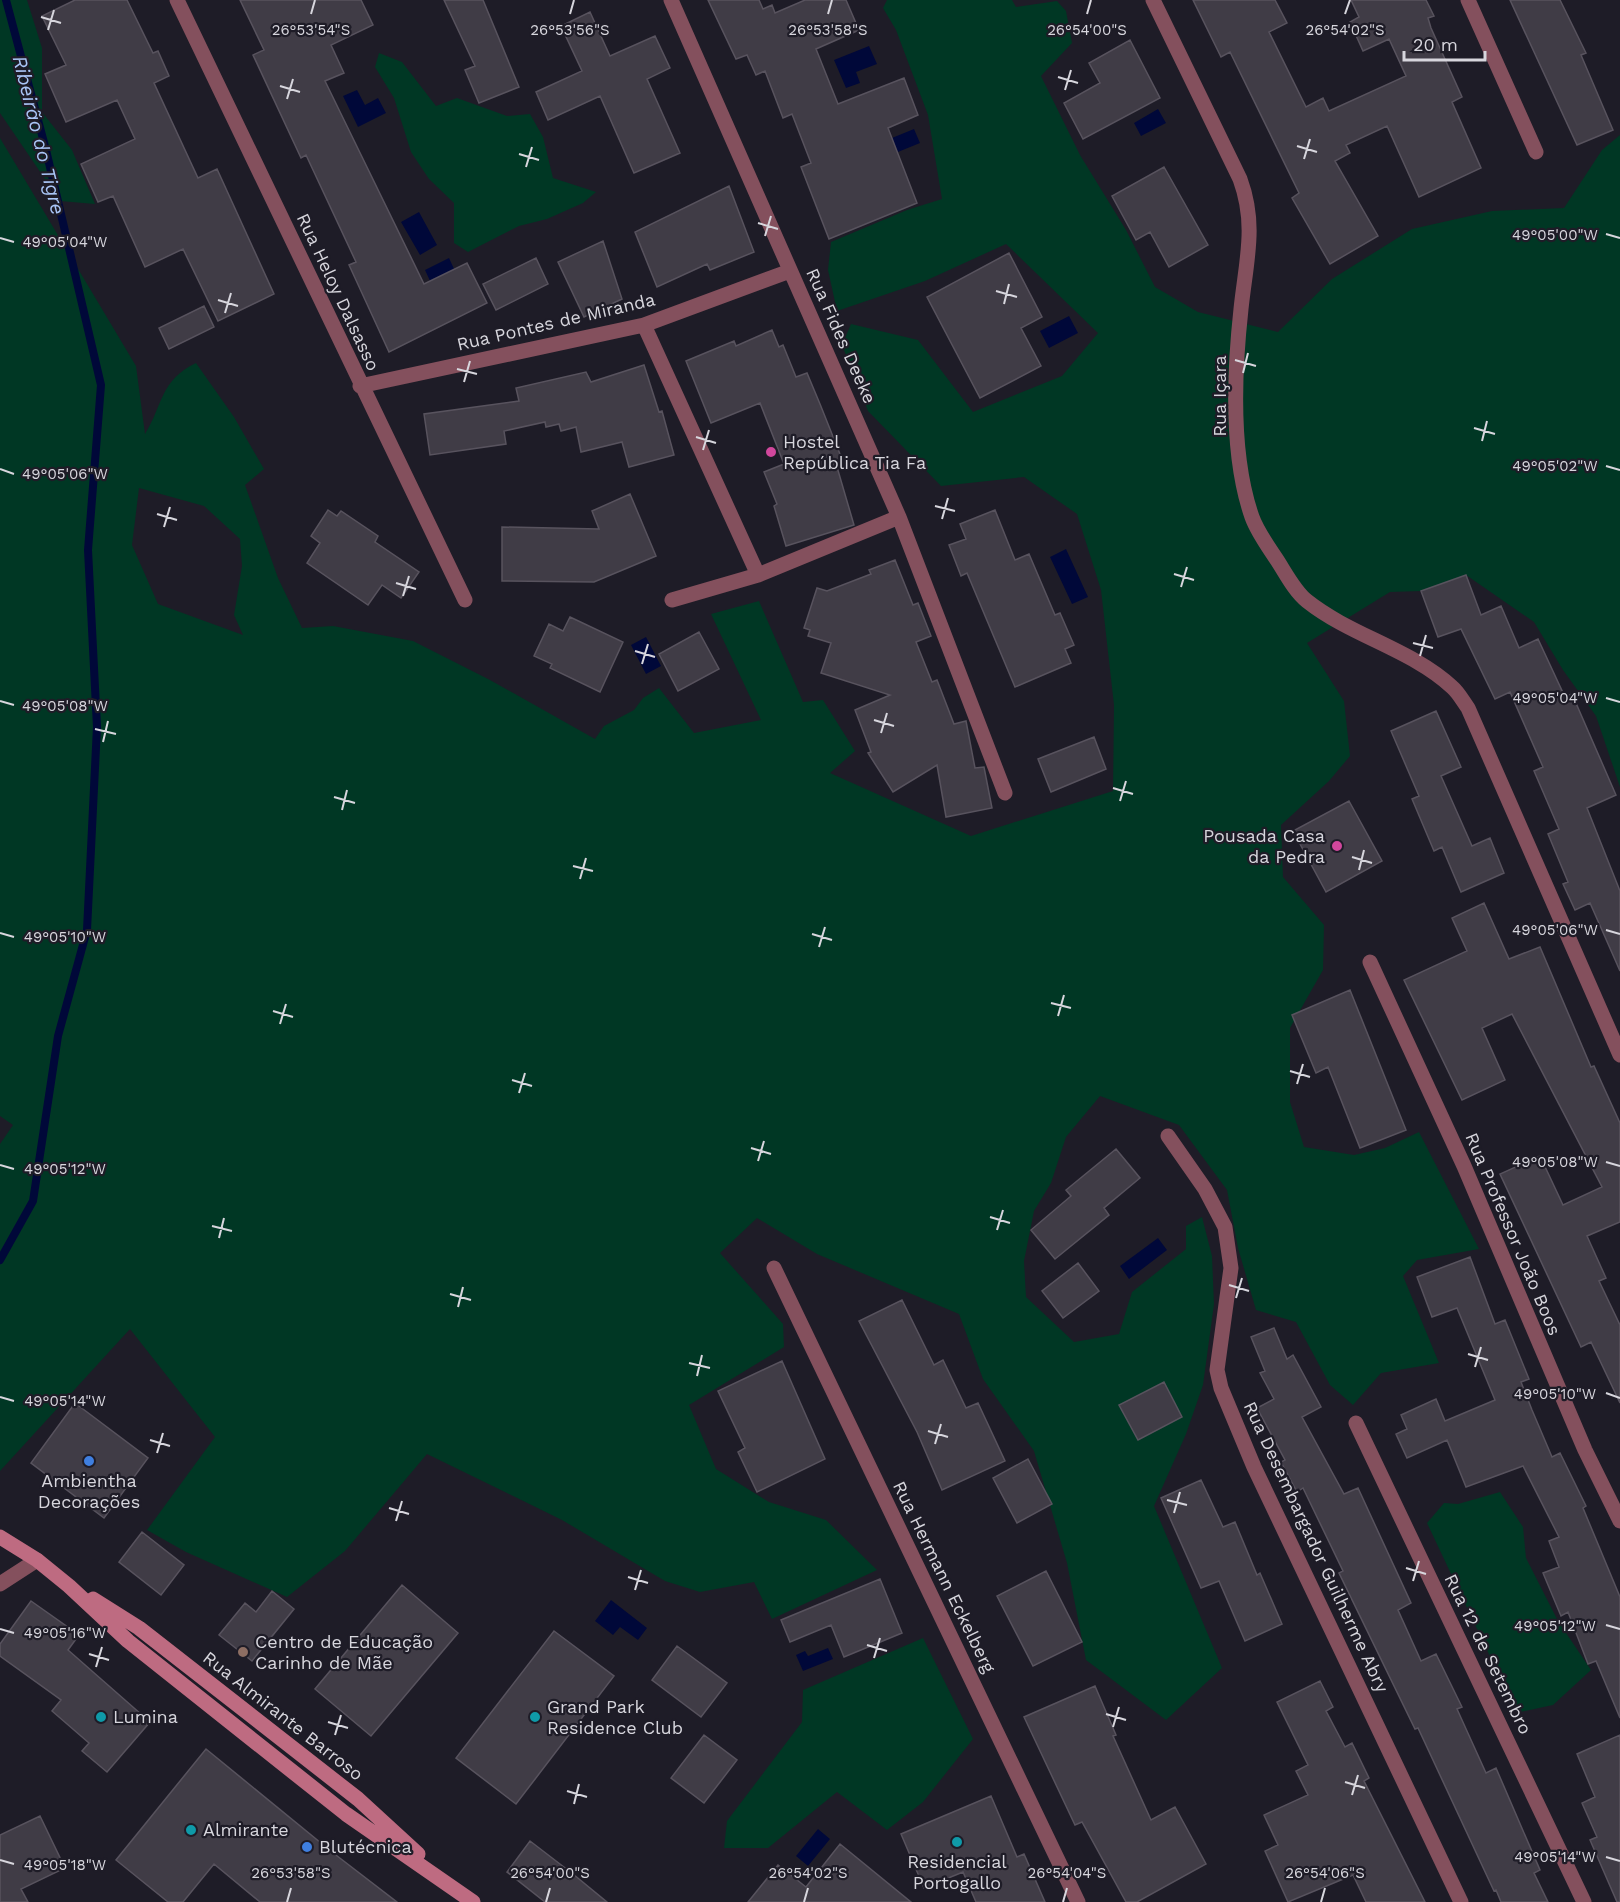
<svg xmlns="http://www.w3.org/2000/svg" width="1620" height="1902" font-family="'Work Sans',sans-serif">
<style>
.green{fill:#003724;fill-rule:evenodd}
.water{fill:#000839}
.lines{fill:none;stroke-linecap:round;stroke-linejoin:round}
.stream{stroke:#000839;stroke-width:8}
.building{fill:#403c46;stroke:#58535e;stroke-width:1.5}
.minor{stroke:#84505d;stroke-width:15}
.secondary{stroke:#be6b81;stroke-width:15}
.ticks{fill:none;stroke:#d7d6dd;stroke-width:2}
.hotel-dot{fill:#d1479c;stroke:#1e1c27;stroke-width:2}
.shop-dot{fill:#3f7fe0;stroke:#1e1c27;stroke-width:2}
.education-dot{fill:#8d6e63;stroke:#1e1c27;stroke-width:2}
.culture-dot{fill:#0f9aa8;stroke:#1e1c27;stroke-width:2}
.labels{text-anchor:middle;stroke-width:4.5;stroke-linejoin:round;paint-order:stroke}
.street-label{font-size:18px;fill:#d7d6dd;stroke:#1e1c27}
.poi-label{font-size:18px;fill:#d7d6dd;stroke:#1e1c27;text-anchor:start}
.water-label{font-size:20px;font-style:italic;fill:#a9c5f6;stroke:#1e1c27}
.ticks-label{font-size:15px;text-anchor:middle;fill:#d7d6dd;stroke:#1e1c27;stroke-width:4.5;stroke-linejoin:round;paint-order:stroke}
</style>
<rect width="100%" height="100%" fill="#1e1c27"/>
<path class="green" d="M0,0H27L42,48V112L72,150L95,204L60,201L0,113Z
M887,0H1012L1016,7L1057,1L1066,11L1072,43L1041,76L1080,155L1126,230L1155,287L1198,312L1278,332L1332,279L1412,229L1492,211L1564,208L1602,150L1620,135V787L1596,716L1563,670L1534,622L1466,575L1421,591L1390,592L1307,643L1344,701L1350,756L1329,781L1281,825L1283,877L1324,925L1323,970L1290,1028V1102L1304,1147L1354,1155L1385,1148L1419,1132L1479,1249L1417,1260L1403,1276L1439,1363L1381,1373L1353,1405L1330,1385L1296,1322L1256,1310L1238,1248L1227,1190L1179,1125L1100,1096L1066,1137L1051,1183L1034,1211L1024,1261L1026,1297L1074,1342L1119,1334L1132,1292L1186,1249V1226L1202,1217L1212,1256L1214,1304L1203,1385L1186,1434L1154,1506L1222,1668L1166,1720L1086,1660L1067,1563L1034,1451L983,1379L959,1314L817,1254L757,1218L720,1253L783,1324L784,1347L689,1405L716,1469L769,1502L826,1520L877,1570L772,1619L754,1582L700,1592L665,1581L562,1520L427,1454L345,1551L287,1597L186,1552L147,1530L215,1437L130,1329L0,1471V1144L13,1125L0,1116V138L136,366L145,434C163,405 160,380 196,363L234,417L264,469L245,485L278,578L302,628L333,626L413,641L490,680L595,739L604,726L634,710L643,698L659,688L694,733L761,720L711,614L759,601L803,702L823,700L855,751L830,773L971,836L1113,791L1114,705L1101,590L1077,514L1024,477L941,486L868,411L842,345L851,324L918,340L973,412L1062,376L1098,333L1006,244L925,281L837,311L828,270L831,242L907,210L942,199L928,115L896,30L883,8ZM139,488L204,506L240,539L242,566L234,615L243,635L158,604L132,545Z
M379,53L402,62L436,106L457,98L507,116L530,114L543,137L553,178L596,192L583,203L547,219L519,226L468,252L454,243V203L429,179L411,152L394,98L375,67Z
M1500,1492L1523,1527L1526,1558L1558,1621L1591,1670L1553,1705L1520,1712L1495,1667L1427,1523L1444,1503L1458,1504Z
M923,1638L973,1739L923,1802L887,1830L837,1792L768,1848H724L727,1821L802,1722L803,1690Z"/>
<path class="water" d="M869,46L877,64L856,72L860,83L846,88L834,60Z
M357,90L365,105L378,98L386,113L358,127L343,96Z
M1158,109L1166,123L1141,136L1134,123Z
M914,129L920,143L893,154L887,140Z
M419,212L437,245L420,255L401,222Z
M449,258L455,271L431,283L425,270Z
M1069,316L1078,333L1049,348L1040,331Z
M1066,549L1088,597L1072,604L1050,557Z
M646,637L661,666L646,674L631,645Z
M1158,1238L1167,1250L1129,1279L1120,1266Z
M611,1600L647,1628L638,1640L620,1627L613,1635L595,1621Z
M828,1648L833,1659L803,1671L796,1655L805,1651L808,1656Z
M818,1829L830,1839L808,1866L796,1856Z"/>
<g class="lines">
<path class="stream" d="M0,1260L33,1201L58,1036L87,930L97,727L88,550L101,385L46,150L6,0"/>
</g>
<path class="building" d="M75,0H127L153,53L158,51L169,76L154,83L198,178L217,169L274,294L218,321L183,249L145,267L113,196L98,202L81,164L135,139L117,100L66,122L45,74L66,65L42,16Z
M240,0H361L373,25L331,45L344,73L325,81L424,284L467,263L487,303L389,352L349,265L356,262L306,155L301,158L253,55L264,50Z
M444,0H483L519,87L479,103L465,70L475,66Z
M708,0H759L763,9L772,5L775,13L805,0H846L859,30L816,49L838,104L904,78L918,115L888,128L917,203L829,239L801,167L811,163L792,114L783,118L765,71L756,75L747,55L736,59Z
M1193,0H1275L1287,23L1269,32L1306,107L1323,98L1329,111L1406,76L1389,39L1363,51L1350,22L1359,17L1351,0H1426L1434,16L1428,18L1431,28L1462,97L1452,102L1481,168L1419,197L1387,126L1346,145L1350,153L1335,161L1378,236L1330,264L1292,198L1299,193L1230,52L1221,57Z
M1510,0H1560L1586,53L1581,55L1613,130L1577,145Z
M590,12L610,56L655,36L670,68L647,79L680,153L634,173L600,96L548,120L536,92L582,71L561,26Z
M1130,40L1160,98L1083,139L1064,103L1100,83L1089,63Z
M1164,167L1208,245L1169,267L1150,232L1136,240L1112,196Z
M729,186L754,252L710,270L707,264L657,287L635,232Z
M603,241L622,299L584,317L558,262Z
M1009,253L1042,317L1021,328L1041,366L980,398L927,297Z
M536,258L548,284L496,310L483,284Z
M204,306L214,327L169,349L159,328Z
M772,330L779,347L783,345L796,377L807,373L820,404L844,464L837,467L854,525L786,546L774,506L777,504L764,472L784,464L760,403L711,423L686,361L734,341L736,346Z
M644,365L659,412L662,411L674,455L629,467L622,442L581,452L576,427L561,431L559,424L546,427L545,422L504,431L506,444L430,455L424,414L519,401L516,388L586,372L591,382Z
M630,494L656,556L594,582L502,581V527L599,529L592,511Z
M328,510L337,516L341,511L378,536L375,542L419,572L401,598L382,585L368,605L307,563L320,543L311,536Z
M995,510L1015,560L1029,554L1055,615L1060,613L1074,645L1065,649L1071,663L1015,687L967,573L961,576L949,545L966,539L960,524Z
M895,560L913,605L918,603L931,636L916,642L932,682L937,680L954,724L966,721L975,768L984,767L992,808L946,817L937,765L893,792L868,753L871,752L855,710L890,695L821,673L831,643L808,636L810,630L804,628L817,588L827,591L871,574L869,570Z
M1466,575L1481,615L1501,606L1519,648L1538,639L1565,697L1572,694L1616,795L1587,808L1620,891V971L1590,903L1575,910L1563,884L1568,882L1548,834L1559,829L1534,771L1543,767L1510,692L1495,699L1461,629L1438,637L1421,591Z
M570,617L623,642L600,692L550,668L552,664L534,656L549,624L563,631Z
M699,632L719,669L678,691L659,654Z
M1436,711L1461,767L1441,776L1472,846L1490,838L1504,873L1461,892L1442,847L1434,851L1412,799L1419,796L1391,731Z
M1094,737L1106,769L1051,792L1038,759Z
M1349,801L1382,861L1326,892L1293,831Z
M1484,903L1509,959L1540,947L1591,1067L1594,1066L1620,1123V1222L1587,1236L1606,1278L1599,1281L1620,1325V1403L1591,1342L1581,1347L1500,1174L1540,1156L1563,1205L1602,1187L1512,1014L1482,1028L1505,1080L1462,1100L1404,980L1467,951L1452,918Z
M1350,990L1406,1130L1360,1148L1328,1067L1316,1073L1292,1015Z
M1116,1149L1140,1178L1104,1208L1109,1215L1055,1259L1031,1230L1071,1196L1066,1190Z
M1470,1257L1495,1324L1505,1320L1529,1379L1521,1382L1532,1410L1552,1457L1560,1453L1586,1506L1583,1508L1620,1597V1718L1596,1661L1588,1664L1568,1612L1561,1616L1543,1573L1559,1567L1549,1541L1559,1537L1523,1466L1466,1487L1447,1440L1407,1458L1396,1434L1407,1429L1401,1415L1436,1399L1445,1421L1495,1400L1457,1308L1432,1317L1417,1277Z
M1078,1263L1099,1291L1063,1318L1042,1291Z
M902,1300L934,1365L943,1360L966,1408L978,1403L1005,1461L942,1490L917,1432L859,1321Z
M1274,1328L1287,1359L1293,1355L1321,1407L1302,1417L1344,1494L1358,1488L1411,1603L1398,1610L1421,1661L1436,1654L1462,1707L1457,1709L1486,1773L1496,1768L1540,1870L1534,1873L1548,1902H1501L1496,1890L1494,1891L1418,1728L1415,1729L1339,1573L1343,1571L1303,1488L1297,1492L1281,1462L1285,1460L1257,1408L1274,1399L1260,1373L1265,1371L1251,1337Z
M782,1361L825,1459L757,1492L738,1452L745,1448L718,1391Z
M1164,1382L1182,1417L1138,1440L1119,1405Z
M75,1403L148,1458L104,1518L31,1463Z
M1028,1459L1052,1504L1017,1523L993,1478Z
M1201,1480L1223,1527L1235,1522L1257,1575L1260,1573L1282,1624L1245,1641L1219,1581L1201,1588L1161,1498Z
M142,1532L184,1565L161,1595L119,1562Z
M1046,1571L1082,1642L1033,1666L997,1596Z
M880,1579L902,1633L844,1657L831,1625L790,1642L781,1620Z
M402,1585L458,1633L371,1736L315,1689Z
M272,1591L294,1609L252,1661L219,1635L245,1603L256,1612Z
M31,1601L79,1635L68,1650L150,1722L107,1772L82,1751L89,1743L52,1711L61,1700L0,1656V1644Z
M554,1631L614,1676L516,1804L456,1758Z
M677,1646L727,1683L701,1717L652,1680Z
M1320,1681L1333,1707L1326,1711L1345,1747L1352,1743L1369,1778L1364,1781L1425,1902H1366L1353,1875L1288,1902L1265,1851L1278,1845L1264,1815L1308,1795L1296,1771L1308,1765L1277,1702Z
M1095,1686L1116,1735L1113,1736L1151,1820L1175,1807L1206,1864L1137,1902H1126L1082,1822L1075,1825L1024,1717Z
M704,1735L737,1760L704,1803L671,1778Z
M1620,1735V1902H1617L1590,1840L1597,1837L1582,1803L1595,1797L1577,1754Z
M206,1749L332,1852L397,1902H260L214,1864L183,1902H168L116,1860Z
M991,1796L1017,1857L1024,1854L1045,1902H976L963,1872L924,1888L901,1834Z
M40,1816L65,1868L21,1889L28,1902H0V1835Z
M530,1841L573,1874L607,1902H545L507,1872Z
M840,1844L911,1902H748L778,1865L806,1887Z"/>
<g class="lines">
<path class="minor" d="M177,0L465,600
M671,0L899,517L1005,793
M1153,0L1240,179C1257,225 1246,261 1241,309C1234,373 1231,457 1252,517C1257,531 1267,545 1275,557C1284,570 1294,591 1307,601C1351,636 1411,649 1452,687C1458,692 1463,701 1468,708L1620,1055
M1468,0L1536,152
M644,325L758,575
M360,386L644,325L790,271
M672,600L758,575L899,517
M1370,962L1464,1166L1585,1450L1620,1521
M1168,1136L1205,1189L1225,1227L1231,1268L1217,1370L1221,1388L1254,1467L1461,1902
M774,1268L1078,1902
M1356,1423L1584,1902
M0,1584L37,1560"/>
<path class="secondary" d="M0,1537L37,1560L69,1586L128,1641L346,1814L473,1902
M93,1599L139,1628L358,1799L418,1854"/>
</g>
<path class="ticks" d="M311,14L315,0M570,14L574,0M828,14L832,0M1087,14L1091,0M1345,14L1350,0M41,17L61,23M48,30L54,10M1058,77L1078,83M280,86L300,92M1065,90L1071,70M287,99L293,79M1297,146L1317,152M519,154L539,160M1304,159L1310,139M526,167L532,147M758,223L778,229M1606,234L1620,238M765,236L771,216M0,238L14,242M996,291L1017,297M218,300L238,306M1004,304L1009,284M225,313L231,293M1235,360L1256,366M457,369L477,374M1243,373L1248,353M464,382L470,361M1474,428L1495,434M696,437L716,443M1482,441L1487,421M703,450L709,430M1606,466L1620,470M0,469L14,474M935,506L955,511M157,514L177,520M942,519L948,498M164,527L170,507M1174,574L1194,580M396,583L416,589M1181,587L1187,567M403,596L409,576M1413,643L1433,648M635,651L655,657M1420,656L1426,635M642,664L648,644M1606,698L1620,702M0,701L14,705M874,720L894,726M95,729L116,734M881,733L887,713M103,742L108,721M1113,788L1133,794M334,797L355,803M1120,801L1126,781M342,810L347,790M1352,857L1372,863M573,866L593,871M1359,870L1364,850M580,879L586,858M1606,930L1620,934M0,933L14,937M812,934L832,940M819,947L825,927M1051,1003L1071,1008M273,1011L293,1017M1058,1016L1064,995M280,1024L286,1004M1290,1071L1310,1077M512,1080L532,1086M1297,1084L1303,1064M519,1093L525,1073M751,1148L771,1154M758,1161L764,1141M1606,1162L1620,1166M0,1165L14,1169M990,1217L1010,1223M212,1226L232,1231M997,1230L1003,1210M219,1238L224,1218M1229,1285L1249,1291M450,1294L471,1300M1236,1298L1242,1278M458,1307L463,1287M1468,1354L1488,1360M689,1363L710,1368M1475,1367L1481,1347M697,1376L702,1355M1606,1393L1620,1398M0,1397L14,1401M928,1431L948,1437M150,1440L170,1446M935,1444L941,1424M157,1453L163,1433M1167,1500L1187,1505M389,1508L409,1514M1174,1513L1180,1492M396,1521L402,1501M1406,1568L1426,1574M628,1577L648,1583M1413,1581L1419,1561M635,1590L641,1570M1606,1625L1620,1629M0,1629L14,1633M867,1645L887,1651M89,1654L109,1660M874,1658L880,1638M96,1667L102,1647M1106,1714L1126,1720M328,1722L348,1728M1113,1727L1119,1707M335,1735L341,1715M1345,1782L1365,1788M567,1791L587,1797M1352,1795L1358,1775M574,1804L579,1784M1606,1857L1620,1861M0,1860L14,1864M287,1902L291,1888M546,1902L550,1888M804,1902L808,1888M1063,1902L1067,1888M1321,1902L1325,1888"/>
<g class="hotel-dot">
<circle cx="771" cy="452" r="6"/>
<circle cx="1337" cy="846" r="6"/>
</g>
<g class="shop-dot">
<circle cx="89" cy="1461" r="6"/>
<circle cx="307" cy="1847" r="6"/>
</g>
<circle class="education-dot" cx="243" cy="1652" r="6"/>
<g class="culture-dot">
<circle cx="101" cy="1717" r="6"/>
<circle cx="535" cy="1717" r="6"/>
<circle cx="191" cy="1830" r="6"/>
<circle cx="957" cy="1842" r="6"/>
</g>
<g class="labels">
<g class="street-label">
<text transform="translate(338 292) rotate(65)" y="6">Rua Heloy Dalsasso</text>
<text transform="translate(556 322) rotate(-13)" y="6">Rua Pontes de Miranda</text>
<text transform="translate(841 336) rotate(66)" y="6">Rua Fides Deeke</text>
<text transform="translate(1220 396) rotate(-90)" y="6">Rua Içara</text>
<text transform="translate(1513 1234) rotate(67)" y="6">Rua Professor João Boos</text>
<text transform="translate(1316 1547) rotate(65)" y="6">Rua Desembargador Guilherme Abry</text>
<text transform="translate(944 1577) rotate(64)" y="6">Rua Hermann Eckelberg</text>
<text transform="translate(1488 1654) rotate(64)" y="6">Rua 12 de Setembro</text>
<text transform="translate(283 1716) rotate(38)" y="6">Rua Almirante Barroso</text>
</g>
<g class="poi-label">
<text x="783" y="448">Hostel<tspan x="783" dy="21">República Tia Fa</tspan></text>
<text x="1325" y="842" text-anchor="end">Pousada Casa<tspan x="1325" dy="21">da Pedra</tspan></text>
<text x="89" y="1487" text-anchor="middle">Ambientha<tspan x="89" dy="21">Decorações</tspan></text>
<text x="255" y="1648">Centro de Educação<tspan x="255" dy="21">Carinho de Mãe</tspan></text>
<text x="547" y="1713">Grand Park<tspan x="547" dy="21">Residence Club</tspan></text>
<text x="113" y="1723">Lumina</text>
<text x="203" y="1836">Almirante</text>
<text x="319" y="1853">Blutécnica</text>
<text x="957" y="1868" text-anchor="middle">Residencial<tspan x="957" dy="21">Portogallo</tspan></text>
</g>
<g class="water-label">
<text transform="translate(39 135) rotate(76)" y="7">Ribeirão do Tigre</text>
</g>
</g>
<g class="ticks-label">
<text x="311" y="35">26°53'54"S</text>
<text x="570" y="35">26°53'56"S</text>
<text x="828" y="35">26°53'58"S</text>
<text x="1087" y="35">26°54'00"S</text>
<text x="1345" y="35">26°54'02"S</text>
<text x="1555" y="240">49°05'00"W</text>
<text x="65" y="247">49°05'04"W</text>
<text x="1555" y="471">49°05'02"W</text>
<text x="65" y="479">49°05'06"W</text>
<text x="1555" y="703">49°05'04"W</text>
<text x="65" y="711">49°05'08"W</text>
<text x="1555" y="935">49°05'06"W</text>
<text x="65" y="942">49°05'10"W</text>
<text x="1555" y="1167">49°05'08"W</text>
<text x="65" y="1174">49°05'12"W</text>
<text x="1555" y="1399">49°05'10"W</text>
<text x="65" y="1406">49°05'14"W</text>
<text x="1555" y="1631">49°05'12"W</text>
<text x="65" y="1638">49°05'16"W</text>
<text x="1555" y="1862">49°05'14"W</text>
<text x="65" y="1870">49°05'18"W</text>
<text x="291" y="1878">26°53'58"S</text>
<text x="550" y="1878">26°54'00"S</text>
<text x="808" y="1878">26°54'02"S</text>
<text x="1067" y="1878">26°54'04"S</text>
<text x="1325" y="1878">26°54'06"S</text>
</g>
<path d="M1404 51v9h81v-9" fill="none" stroke="#d7d6dd" stroke-width="3"/>
<text x="1413" y="51" font-size="18" fill="#d7d6dd" stroke="#1e1c27" stroke-width="4.5" paint-order="stroke">20 m</text>
</svg>
